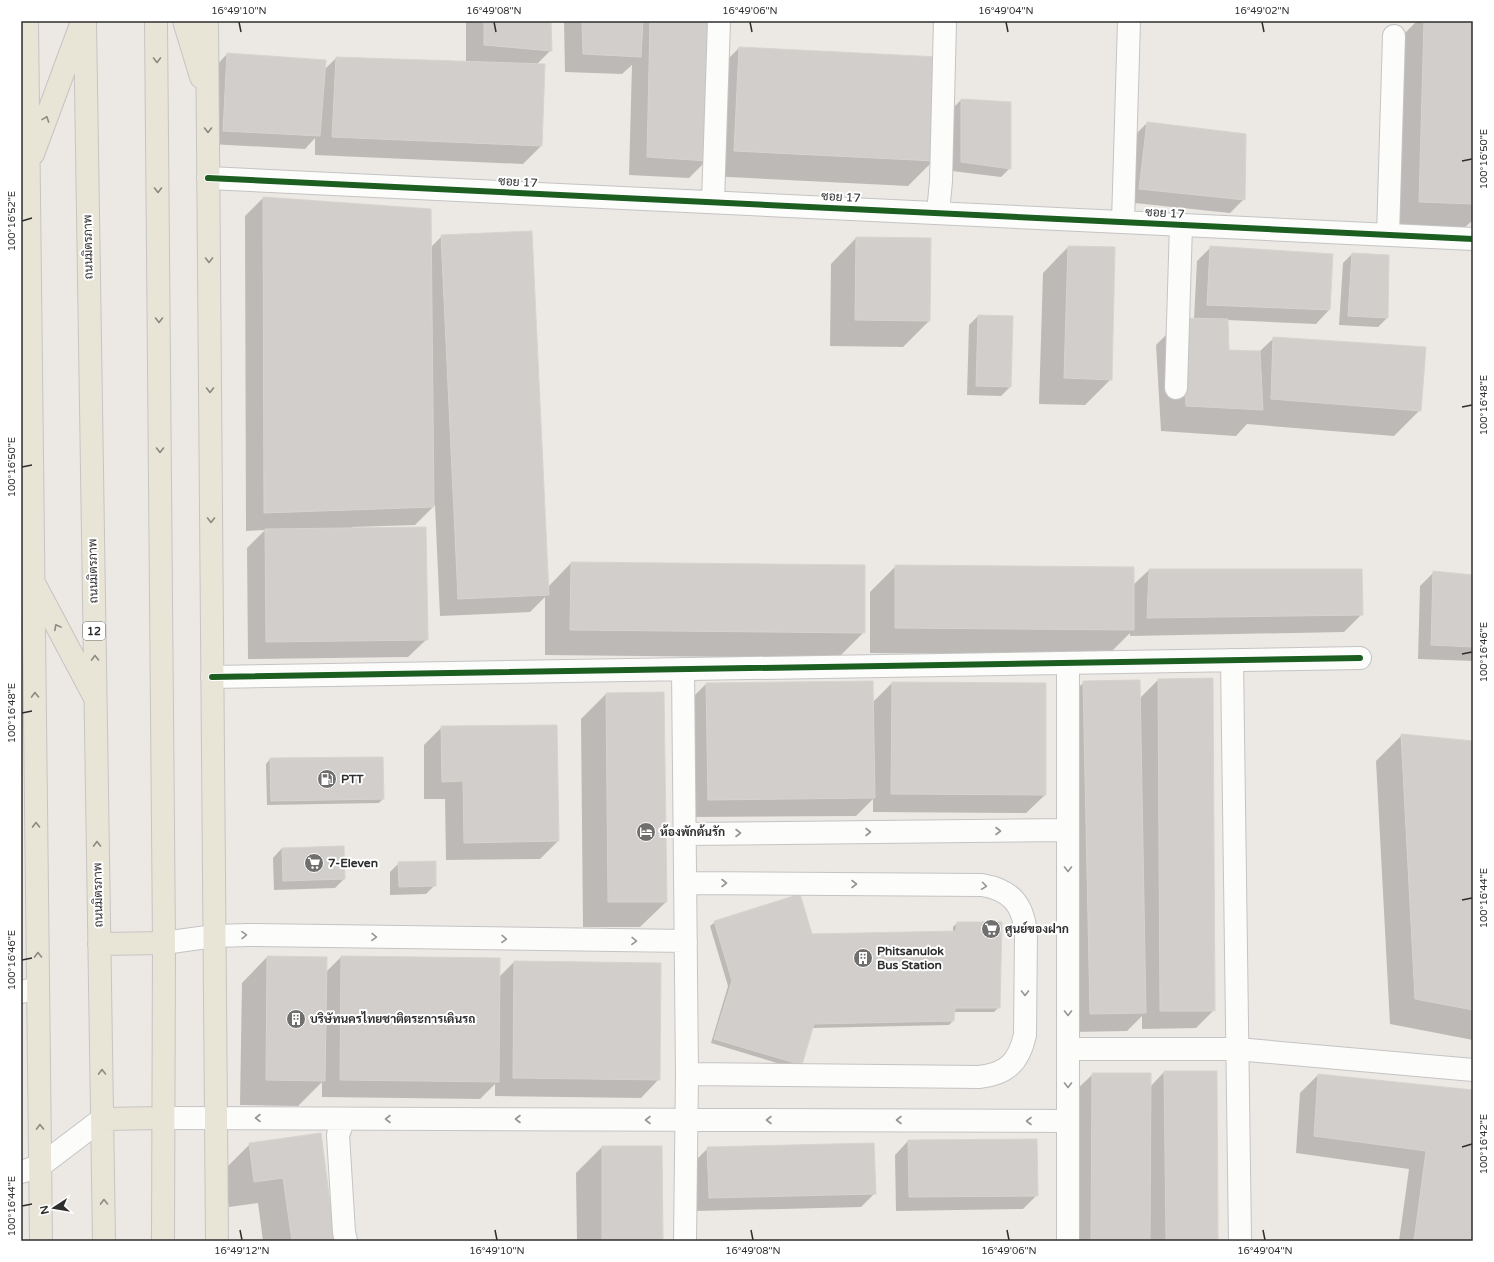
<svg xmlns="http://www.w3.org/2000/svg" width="1494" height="1262" font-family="'Varela Round',Sarabun,sans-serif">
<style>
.shadow{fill:#0003}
.building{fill:#d1cecb;stroke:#d7d4d0}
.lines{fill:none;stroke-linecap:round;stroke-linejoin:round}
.minor-casing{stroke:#c5c4c5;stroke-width:24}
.major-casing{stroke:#c6c5c4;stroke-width:24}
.minor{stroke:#fcfcfb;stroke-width:22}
.major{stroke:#e8e4d6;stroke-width:22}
.cycleway-casing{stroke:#fff;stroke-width:8}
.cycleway{stroke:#1b5e20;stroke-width:6}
.oneway{stroke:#8b8982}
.oneway2{stroke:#959594}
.ticks{fill:none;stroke:#2e2e2e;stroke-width:1.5}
.labels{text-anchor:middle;stroke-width:4;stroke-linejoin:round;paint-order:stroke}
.shield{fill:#fff;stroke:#6d6d6d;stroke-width:1}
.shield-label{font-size:11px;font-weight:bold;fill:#2e2e2e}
.street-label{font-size:12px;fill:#2e2e2e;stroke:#fff}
.poi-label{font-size:12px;font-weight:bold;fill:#2e2e2e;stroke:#fff;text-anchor:start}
.neatline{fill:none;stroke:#2e2e2e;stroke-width:1.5}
.ticks-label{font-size:10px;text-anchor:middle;fill:#2e2e2e}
</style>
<rect width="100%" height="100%" fill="#ece8e4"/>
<path class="shadow" d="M466,21H550L551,50L536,65H544L541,146L523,164L315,155V138L305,149L210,144L214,68L227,54L324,70L336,58L466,62Z
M564,21H710L707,160L689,178L629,175L632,65L622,74L565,72Z
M1417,21H1473V220L1463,229L1393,228L1399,39Z
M739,48L934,160L908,186L709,176L713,74Z
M961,100L1010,168L1001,177L952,171V109Z
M1147,123L1245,135L1244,199L1230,213L1125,202L1133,137Z
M263,198L430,210V248L442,236L548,587L571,563L864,566V632L838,658L545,655V597L530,612L440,616L435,505L415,525L352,527L427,639L408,657L248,659L247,548L265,530L246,531L245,216Z
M856,238L929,321L903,347L830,346L831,264Z
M1068,247L1111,379L1085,405L1039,404L1043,273Z
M1211,247L1329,310L1316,324L1227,320L1228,351L1259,352L1274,338L1420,410L1394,436L1247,424L1236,436L1161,431L1156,345L1182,319H1194L1197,261Z
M1352,254L1388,256L1387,318L1378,327L1339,325L1343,263Z
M978,316L1010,387L1001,396L967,395L969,325Z
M896,566L1133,585L1149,570H1361L1362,614L1344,632L1130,636V633L1108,655L870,653V592Z
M1434,572L1473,576V661L1418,659L1420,586Z
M1158,680L1214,1010L1196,1028L1142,1029V1016L1127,1031L1072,1032L1066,700L1084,682L1139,699Z
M892,683L1045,795L1026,813L873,812V799L856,816L690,817L688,702L706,684L873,702Z
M606,694L666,902L640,927H583L581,719Z
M556,726L558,841L540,859L446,860L445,799H424V745L442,727Z
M1402,735L1473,742V1040L1390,1024L1376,761Z
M270,759L383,799L379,803L267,805L266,764Z
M282,848L344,879L335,888L274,890L273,858Z
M399,863L435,885L426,894L390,895V872Z
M715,922L811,935L953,932V927L957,923L999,1007L994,1012H954L953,1021L949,1025L812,1028L801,1064L797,1069L711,1043L728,986L710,926Z
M267,957L325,973L341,957L499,977L514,962L659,1079L641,1098L495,1096V1084L480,1099L322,1097V1082L298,1106L240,1105L242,983Z
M1164,1072L1217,1241H1074V1092L1093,1074L1150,1087Z
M1318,1075L1473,1091V1241H1399L1409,1169L1296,1153L1300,1093Z
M320,1134L334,1241H263L258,1203L229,1207L224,1170L250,1144Z
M908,1141L1037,1195L1023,1209L896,1211L895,1155Z
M602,1147H661L662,1241H577L576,1173Z
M708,1148L875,1193L861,1207L696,1211L694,1162Z"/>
<path class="building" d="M484,21H551L552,51L484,45Z
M582,21H643L641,57L583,54Z
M650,21H711L708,161L647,157Z
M1424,21H1473V204L1419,202Z
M739,47L939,57L935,161L734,151Z
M227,53L326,60L320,136L223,131Z
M336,57L545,64L542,146L332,137Z
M961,99L1011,102V169L961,162Z
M1147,122L1246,134L1245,200L1139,189Z
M263,197L431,209L434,507L264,513Z
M532,231L549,595L458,599L441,235Z
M856,237L931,238L930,321L855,320Z
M1068,246L1115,247L1112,380L1064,378Z
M1210,246L1333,254L1330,310L1207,305Z
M1352,253L1389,255L1388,318L1348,316Z
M978,315L1013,316L1011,387L976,386Z
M1182,318L1228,319L1229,350L1260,351L1263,410L1186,406Z
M1273,337L1426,347L1421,411L1271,399Z
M426,527L428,640L266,642L265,529Z
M571,562L865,565V633L570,630Z
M895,565L1134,567V630L895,628Z
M1149,569H1362L1363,615L1147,618Z
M1433,571L1473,575V647L1431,645Z
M1213,678L1215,1011H1160L1158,679Z
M1140,680L1146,1013L1090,1014L1083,681Z
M873,681L875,798L708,800L706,683Z
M892,682L1046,683V795L891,794Z
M664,692L667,902H608L606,693Z
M557,725L559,841L464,843L463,781L442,782L441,726Z
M1401,734L1473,741V1010L1415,999Z
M383,757L384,799L271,801L270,758Z
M344,846L345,879L283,881L282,848Z
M436,861V886L399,887L398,862Z
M800,894L812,934L956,931L957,922H1002L1000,1008H955L954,1021L814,1024L802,1065L714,1039L732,981L714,921Z
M267,956L327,957L325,1081L266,1080Z
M341,956L500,958L499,1082L340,1080Z
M514,961L661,963L660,1080L513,1078Z
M1164,1071H1217L1218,1241H1166Z
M1092,1073H1151L1150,1241H1091Z
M1318,1074L1473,1090V1241H1414L1426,1151L1314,1136Z
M321,1133L335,1241H292L283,1178L254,1182L249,1143Z
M1037,1139L1038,1196L909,1197L908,1140Z
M874,1143L876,1194L709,1198L707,1147Z
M602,1146H662L663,1241H602Z"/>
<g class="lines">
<g class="minor-casing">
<path id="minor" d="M208,178L1473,239
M713,202L719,21
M938,213L941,181L945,21
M1123,222L1129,21
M1388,235L1394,36
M1176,388L1181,225
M1232,660L1240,1241
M1068,663V1241
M683,669L687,1074L685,1241
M212,677L1360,658
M685,834L1068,830
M685,883L982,885C1011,890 1023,904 1026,933L1025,1035C1019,1062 1007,1074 979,1077L687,1074
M164,943L214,936L248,935L686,941
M21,992L38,988
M1068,1049H1237L1473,1070
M163,1118L1068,1121
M344,1119L338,1135L344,1232L346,1241
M21,1172L40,1166L102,1119"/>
</g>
<g class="major-casing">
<path id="major" d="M27,21L41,1241
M85,21L104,1241
M156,21L164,943L163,1241
M184,21L201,77
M207,21L217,1241
M33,154L80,27
M35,585L94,696
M99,944L164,943
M102,1119L163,1118"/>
</g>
<use href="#minor" class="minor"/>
<use href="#major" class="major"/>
<g class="cycleway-casing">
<path id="cycleway" d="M208,178L1473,239
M212,677L1360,658"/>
</g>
<use href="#cycleway" class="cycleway"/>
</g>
<defs><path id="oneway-chevron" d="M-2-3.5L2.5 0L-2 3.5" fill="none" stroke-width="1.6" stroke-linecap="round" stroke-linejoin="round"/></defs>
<g class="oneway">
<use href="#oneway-chevron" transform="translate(157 60) rotate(90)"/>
<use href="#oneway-chevron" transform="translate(46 119) rotate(-70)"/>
<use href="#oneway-chevron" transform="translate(208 130) rotate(90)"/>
<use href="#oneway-chevron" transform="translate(158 190) rotate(90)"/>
<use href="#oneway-chevron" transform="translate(209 260) rotate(90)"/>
<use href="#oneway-chevron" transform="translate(159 320) rotate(90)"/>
<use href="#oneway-chevron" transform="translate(210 390) rotate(90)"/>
<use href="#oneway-chevron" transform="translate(160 450) rotate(90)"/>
<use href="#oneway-chevron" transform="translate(211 520) rotate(90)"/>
<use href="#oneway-chevron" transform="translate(57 627) rotate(-118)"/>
<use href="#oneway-chevron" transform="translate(95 658) rotate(-91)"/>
<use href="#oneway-chevron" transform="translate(35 695) rotate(-91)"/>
<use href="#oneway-chevron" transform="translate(36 825) rotate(-91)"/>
<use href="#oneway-chevron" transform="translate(97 844) rotate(-91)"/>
<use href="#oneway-chevron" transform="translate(38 955) rotate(-91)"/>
<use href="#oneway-chevron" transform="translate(102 1072) rotate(-91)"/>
<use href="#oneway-chevron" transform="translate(40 1127) rotate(-91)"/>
<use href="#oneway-chevron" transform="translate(104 1202) rotate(-91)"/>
</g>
<g class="oneway2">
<use href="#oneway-chevron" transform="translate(998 831)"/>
<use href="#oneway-chevron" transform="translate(868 832)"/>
<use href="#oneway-chevron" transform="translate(738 833)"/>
<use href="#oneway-chevron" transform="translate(1068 869) rotate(90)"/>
<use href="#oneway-chevron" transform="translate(724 883)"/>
<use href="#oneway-chevron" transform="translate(854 884)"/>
<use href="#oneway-chevron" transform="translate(984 886) rotate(8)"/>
<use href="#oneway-chevron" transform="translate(244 935) rotate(-1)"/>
<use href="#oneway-chevron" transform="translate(374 937) rotate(1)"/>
<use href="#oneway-chevron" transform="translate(504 939) rotate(1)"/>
<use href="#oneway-chevron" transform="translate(634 941) rotate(1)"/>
<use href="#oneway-chevron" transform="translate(1025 993) rotate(90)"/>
<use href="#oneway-chevron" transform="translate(1068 1013) rotate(90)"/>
<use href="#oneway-chevron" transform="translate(1068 1085) rotate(90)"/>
<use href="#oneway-chevron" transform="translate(258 1118) rotate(-180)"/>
<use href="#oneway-chevron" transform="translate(388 1119) rotate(-180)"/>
<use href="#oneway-chevron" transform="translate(518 1119) rotate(-180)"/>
<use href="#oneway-chevron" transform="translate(648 1120) rotate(-180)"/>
<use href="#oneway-chevron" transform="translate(769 1120) rotate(-180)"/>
<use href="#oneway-chevron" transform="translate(899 1120) rotate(-180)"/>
<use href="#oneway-chevron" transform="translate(1029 1121) rotate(-180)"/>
</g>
<path class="ticks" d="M239,22L241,32M494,22L496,32M750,22L752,32M1006,22L1008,32M1262,22L1264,32M1462,161L1472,159M22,221L32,218M1462,407L1472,405M22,467L32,465M1462,654L1472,652M22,713L32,711M1462,900L1472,898M22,960L32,958M1462,1147L1472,1144M22,1206L32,1204M240,1230L242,1240M495,1230L497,1240M751,1230L753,1240M1007,1230L1009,1240M1263,1230L1265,1240"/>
<defs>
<g id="fuel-disc" transform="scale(1)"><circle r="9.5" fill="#706f6e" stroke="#fff"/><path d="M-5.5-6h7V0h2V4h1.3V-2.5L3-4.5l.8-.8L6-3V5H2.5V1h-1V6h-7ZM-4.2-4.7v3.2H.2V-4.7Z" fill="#fff"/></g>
<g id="hotel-disc" transform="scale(1)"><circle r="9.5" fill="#706f6e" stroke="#fff"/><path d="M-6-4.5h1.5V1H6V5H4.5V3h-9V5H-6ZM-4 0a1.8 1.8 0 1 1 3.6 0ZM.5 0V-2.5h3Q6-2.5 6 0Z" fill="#fff"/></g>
<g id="supermarket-disc" transform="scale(1)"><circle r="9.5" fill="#706f6e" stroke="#fff"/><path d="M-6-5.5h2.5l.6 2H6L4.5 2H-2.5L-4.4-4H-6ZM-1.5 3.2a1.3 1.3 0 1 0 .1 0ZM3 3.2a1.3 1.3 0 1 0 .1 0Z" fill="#fff"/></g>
<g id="building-disc" transform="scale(1)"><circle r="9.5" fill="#706f6e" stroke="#fff"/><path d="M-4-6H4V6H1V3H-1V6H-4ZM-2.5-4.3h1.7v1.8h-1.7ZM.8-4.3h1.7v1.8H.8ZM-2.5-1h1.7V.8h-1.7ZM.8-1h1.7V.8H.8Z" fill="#fff"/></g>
</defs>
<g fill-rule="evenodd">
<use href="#fuel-disc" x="327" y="779"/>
<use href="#hotel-disc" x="646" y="832"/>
<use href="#supermarket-disc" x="314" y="863"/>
<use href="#supermarket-disc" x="991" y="929"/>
<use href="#building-disc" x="863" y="958"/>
<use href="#building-disc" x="296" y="1019"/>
</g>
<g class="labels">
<rect class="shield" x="83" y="622" width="22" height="18" rx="3"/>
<g class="shield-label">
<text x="94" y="635">12</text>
</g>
<g class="street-label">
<text transform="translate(518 182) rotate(3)" y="4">ซอย 17</text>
<text transform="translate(841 197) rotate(3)" y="4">ซอย 17</text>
<text transform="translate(1165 213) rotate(3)" y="4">ซอย 17</text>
<text transform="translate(88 247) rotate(-91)" y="4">ถนนมิตรภาพ</text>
<text transform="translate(93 571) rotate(-91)" y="4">ถนนมิตรภาพ</text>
<text transform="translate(98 895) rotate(-91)" y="4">ถนนมิตรภาพ</text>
</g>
<g class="poi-label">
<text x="341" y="783">PTT</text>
<text x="660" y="836">ห้องพักต้นรัก</text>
<text x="328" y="867">7-Eleven</text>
<text x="1005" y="933">ศูนย์ของฝาก</text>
<text x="877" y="955">Phitsanulok<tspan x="877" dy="14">Bus Station</tspan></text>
<text x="310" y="1023">บริษัทนครไทยชาติตระการเดินรถ</text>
</g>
</g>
<rect width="1494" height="1262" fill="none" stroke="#ffffff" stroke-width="44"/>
<g transform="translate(54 1208) rotate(258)" stroke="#ffffff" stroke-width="3" paint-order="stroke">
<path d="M0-3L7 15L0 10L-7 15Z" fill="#2e2e2e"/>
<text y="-6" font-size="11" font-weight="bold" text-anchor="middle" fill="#2e2e2e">N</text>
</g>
<rect x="22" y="22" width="1450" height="1218" class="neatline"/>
<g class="ticks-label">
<text x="239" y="14">16°49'10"N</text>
<text x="494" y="14">16°49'08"N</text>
<text x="750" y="14">16°49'06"N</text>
<text x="1006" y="14">16°49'04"N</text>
<text x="1262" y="14">16°49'02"N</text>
<text transform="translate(1483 159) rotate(-90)" y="4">100°16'50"E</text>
<text transform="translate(11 221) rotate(-90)" y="4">100°16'52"E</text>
<text transform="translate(1483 405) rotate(-90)" y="4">100°16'48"E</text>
<text transform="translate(11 467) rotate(-90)" y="4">100°16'50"E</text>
<text transform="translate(1483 652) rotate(-90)" y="4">100°16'46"E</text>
<text transform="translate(11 713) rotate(-90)" y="4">100°16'48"E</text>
<text transform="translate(1483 898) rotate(-90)" y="4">100°16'44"E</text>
<text transform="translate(11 960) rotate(-90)" y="4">100°16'46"E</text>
<text transform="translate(1483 1144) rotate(-90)" y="4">100°16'42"E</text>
<text transform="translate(11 1206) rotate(-90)" y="4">100°16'44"E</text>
<text x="242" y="1254">16°49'12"N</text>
<text x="497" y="1254">16°49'10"N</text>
<text x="753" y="1254">16°49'08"N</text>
<text x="1009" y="1254">16°49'06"N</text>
<text x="1265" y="1254">16°49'04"N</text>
</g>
</svg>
